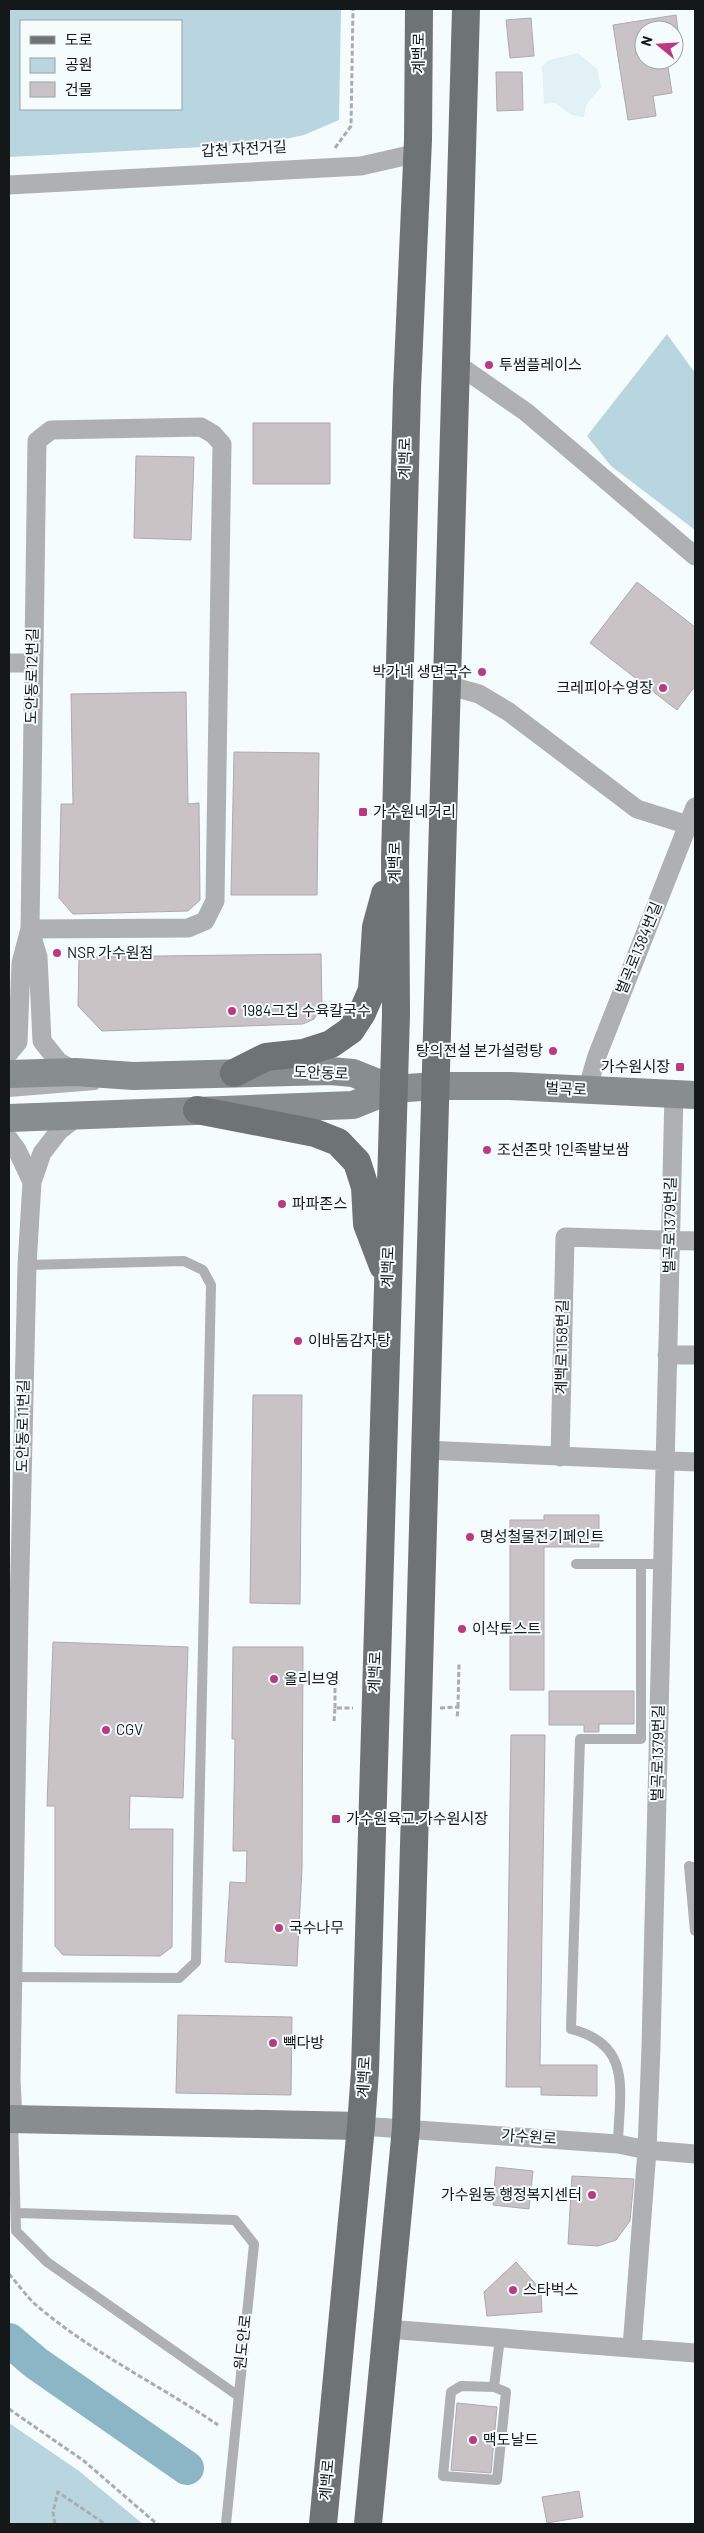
<svg xmlns="http://www.w3.org/2000/svg" width="704" height="2533" font-family="Barlow,'Noto Sans KR',sans-serif">
<style>
.built{fill:#e2f1f6}
.green{fill:#b9d5df;fill-rule:evenodd}
.lines{fill:none;stroke-linecap:round;stroke-linejoin:round}
.river{stroke:#8cb6c6;stroke-width:34}
.building{fill:#c9c3c5;stroke:#afa9ab}
.path{stroke:#a8aeb0;stroke-width:3;stroke-dasharray:5 2.5;stroke-linecap:butt}
.lane{stroke:#aeb0b1;stroke-width:10}
.street{stroke:#aeb0b1;stroke-width:19}
.secondary{stroke:#888d8e;stroke-width:28}
.primary{stroke:#6e7375;stroke-width:28}
.poi-dot{fill:#ba3983;stroke:#f5fcfe;stroke-width:2}
.labels{text-anchor:middle;stroke-width:4;stroke-linejoin:round;paint-order:stroke}
.street-label{font-size:15px;fill:#151819;stroke:#f5fcfe}
.poi-label{font-size:15px;fill:#151819;stroke:#f5fcfe;text-anchor:start}
</style>
<rect width="100%" height="100%" fill="#f5fcfe"/>
<path class="built" d="M578,53L597,69L601,87L586,105L584,117L572,115L555,103L544,104L542,66L549,60Z"/>
<path class="green" d="M9,9H341L339,120L304,135L263,144L9,157ZM21,21H181V109H21Z
M667,334L695,373V530L611,466L587,436Z
M9,2423L79,2471L143,2524H9Z"/>
<g class="lines">
<path class="river" d="M9,2340L36,2363L187,2468"/>
</g>
<path class="building" d="M676,15L678,30H644V60H667L672,93L653,96L656,116L628,120L613,25Z
M531,18L534,56L510,58L506,20Z
M496,72H522L523,110L497,111Z
M253,423H330V484H253Z
M136,456L194,457L191,540L134,538Z
M637,582L695,627V686L677,710L590,643Z
M186,692L188,804L199,803L200,900L188,911L73,914L59,898L61,804H73L71,694Z
M234,752L319,753L317,895H231Z
M321,954L322,1007L314,1019L303,1024L102,1031L78,1006L79,957Z
M253,1395H302L300,1604L250,1603Z
M544,1515H599V1547H544V1690H510V1520H544Z
M53,1642L188,1647L183,1798L130,1796L129,1829H173L172,1947L160,1956L63,1955L55,1946V1806H47Z
M233,1647H303L302,1868L297,1966L225,1962L230,1882L246,1883L247,1851H233L235,1739H232Z
M549,1691H634V1724H599V1732H584V1725H549Z
M511,1735H545L540,2065H597V2096L541,2095V2087H506Z
M178,2015L292,2017L291,2095L176,2093Z
M496,2167L533,2171L529,2209L493,2205Z
M572,2176L634,2179L630,2221L616,2240L598,2246L568,2244Z
M516,2262L541,2290L542,2312L487,2316L484,2292Z
M457,2403L497,2407L491,2473L451,2470Z
M579,2491L583,2517L547,2523L542,2497Z"/>
<g class="lines">
<path class="path" d="M335,148L351,126L353,9
M458,1707L459,1664
M335,1708V1677
M440,1708L458,1707L457,1719
M334,1721L335,1708H353
M9,2274C18,2284 26,2296 36,2305C92,2353 158,2384 218,2425
M9,2409L84,2461L157,2524
M55,2524L53,2512L58,2492L105,2524"/>
<path class="lane" d="M9,1092L95,1085
M576,1564H662
M695,1868L689,1866L695,1931
M14,1977L179,1978L196,1962L211,1285L203,1270L184,1261L27,1265
M13,2120L16,2231L47,2262L237,2395
M618,2144C619,2092 634,2045 571,2029L580,1739H641V1564
M18,2213L235,2220L254,2244L226,2524
M494,2387L506,2392L497,2480L443,2476L451,2392L461,2386L494,2387L500,2338"/>
<path class="street" d="M9,185L361,166L418,153
M457,364L526,412L695,556
M9,663H32
M447,685L479,694L509,712L637,809L688,825
M30,930L38,957L42,1041L58,1061L76,1072
M9,1053L18,1042L21,963L30,929L37,441L51,430L201,427L213,434L222,444L215,901L205,921L188,928L30,929
M587,1090L597,1056L695,807
M9,1139L17,1150L32,1182
M667,1355H695
M425,1450L695,1462
M560,1457L565,1237L695,1241
M13,2119L11,2080L19,1614L27,1265L32,1182L42,1153L59,1131L78,1116
M361,2126L618,2144L647,2150L695,2154
M387,2329L695,2353
M632,2348L647,2150L651,2047L674,1094"/>
<path class="secondary" d="M9,1074L76,1072L133,1076L330,1071L353,1073L393,1089
M9,1118L353,1105L393,1089L436,1086H510L695,1095
M9,2119L361,2126"/>
<path class="primary" d="M234,1073L266,1057L303,1053L331,1044L351,1030L362,1013L372,990L376,927L385,894
M197,1110L315,1133L338,1142L357,1162L365,1187L367,1224L383,1266
M323,2524L361,2126L365,2071L396,1014L395,859L407,389L418,140L419,9
M368,2524L406,2128L466,9"/>
</g>
<g class="poi-dot">
<circle cx="489" cy="365" r="5"/>
<circle cx="482" cy="672" r="5"/>
<circle cx="663" cy="688" r="5"/>
<rect x="358" y="807" width="10" height="10" rx="2.5"/>
<circle cx="57" cy="953" r="5"/>
<circle cx="232" cy="1011" r="5"/>
<circle cx="553" cy="1051" r="5"/>
<rect x="675" y="1062" width="10" height="10" rx="2.5"/>
<circle cx="487" cy="1150" r="5"/>
<circle cx="282" cy="1204" r="5"/>
<circle cx="298" cy="1341" r="5"/>
<circle cx="470" cy="1537" r="5"/>
<circle cx="462" cy="1629" r="5"/>
<circle cx="274" cy="1679" r="5"/>
<circle cx="106" cy="1730" r="5"/>
<rect x="331" y="1814" width="10" height="10" rx="2.5"/>
<circle cx="279" cy="1928" r="5"/>
<circle cx="273" cy="2043" r="5"/>
<circle cx="592" cy="2195" r="5"/>
<circle cx="513" cy="2290" r="5"/>
<circle cx="473" cy="2440" r="5"/>
</g>
<g class="labels">
<g class="street-label">
<text transform="translate(419 53) rotate(-90)" y="5">계백로</text>
<text transform="translate(244 149) rotate(-3)" y="5">갑천 자전거길</text>
<text transform="translate(405 458) rotate(-89)" y="5">계백로</text>
<text transform="translate(32 676) rotate(-89)" y="5">도안동로12번길</text>
<text transform="translate(395 862) rotate(-90)" y="5">계백로</text>
<text transform="translate(639 948) rotate(-68)" y="5">벌곡로1384번길</text>
<text transform="translate(321 1073) rotate(2)" y="5">도안동로</text>
<text transform="translate(566 1089) rotate(3)" y="5">벌곡로</text>
<text transform="translate(670 1225) rotate(-89)" y="5">벌곡로1379번길</text>
<text transform="translate(388 1267) rotate(-88)" y="5">계백로</text>
<text transform="translate(562 1347) rotate(-89)" y="5">계백로1158번길</text>
<text transform="translate(23 1426) rotate(-89)" y="5">도안동로11번길</text>
<text transform="translate(375 1672) rotate(-88)" y="5">계백로</text>
<text transform="translate(658 1753) rotate(-89)" y="5">벌곡로1379번길</text>
<text transform="translate(364 2077) rotate(-87)" y="5">계백로</text>
<text transform="translate(529 2137) rotate(4)" y="5">가수원로</text>
<text transform="translate(243 2342) rotate(-84)" y="5">원도안로</text>
<text transform="translate(327 2480) rotate(-85)" y="5">계백로</text>
</g>
<g class="poi-label">
<text x="499" y="370">투썸플레이스</text>
<text x="472" y="677" text-anchor="end">박가네 생면국수</text>
<text x="653" y="693" text-anchor="end">크레피아수영장</text>
<text x="373" y="817">가수원네거리</text>
<text x="67" y="958">NSR 가수원점</text>
<text x="242" y="1016">1984그집 수육칼국수</text>
<text x="543" y="1056" text-anchor="end">탕의전설 본가설렁탕</text>
<text x="670" y="1072" text-anchor="end">가수원시장</text>
<text x="497" y="1155">조선존맛 1인족발보쌈</text>
<text x="292" y="1209">파파존스</text>
<text x="308" y="1346">이바돔감자탕</text>
<text x="480" y="1542">명성철물전기페인트</text>
<text x="472" y="1634">이삭토스트</text>
<text x="284" y="1684">올리브영</text>
<text x="116" y="1735">CGV</text>
<text x="346" y="1824">가수원육교.가수원시장</text>
<text x="289" y="1933">국수나무</text>
<text x="283" y="2048">빽다방</text>
<text x="582" y="2200" text-anchor="end">가수원동 행정복지센터</text>
<text x="523" y="2295">스타벅스</text>
<text x="483" y="2445">맥도날드</text>
</g>
</g>
<rect width="704" height="2533" fill="none" stroke="#151819" stroke-width="20"/>
<rect x="20" y="20" width="162" height="90" fill="#f5fcfe" stroke="#9ba1a2"/>
<rect x="30" y="36" width="25" height="8" fill="#6e7375" stroke="#9ba1a2"/>
<text x="65" y="45" font-size="15" fill="#151819">도로</text>
<rect x="30" y="58" width="25" height="15" fill="#b9d5df" stroke="#9ba1a2"/>
<text x="65" y="70" font-size="15" fill="#151819">공원</text>
<rect x="30" y="82" width="25" height="15" fill="#c9c3c5" stroke="#9ba1a2"/>
<text x="65" y="95" font-size="15" fill="#151819">건물</text>
<g transform="translate(659 45) rotate(288)"><circle r="24" fill="#f5fcfe" stroke="#9ba1a2"/>
<path d="M0-4L9 19L0 12L-9 19Z" fill="#ba3983"/>
<text y="-8" font-size="14" font-weight="bold" text-anchor="middle" fill="#151819">N</text>
</g>
</svg>
